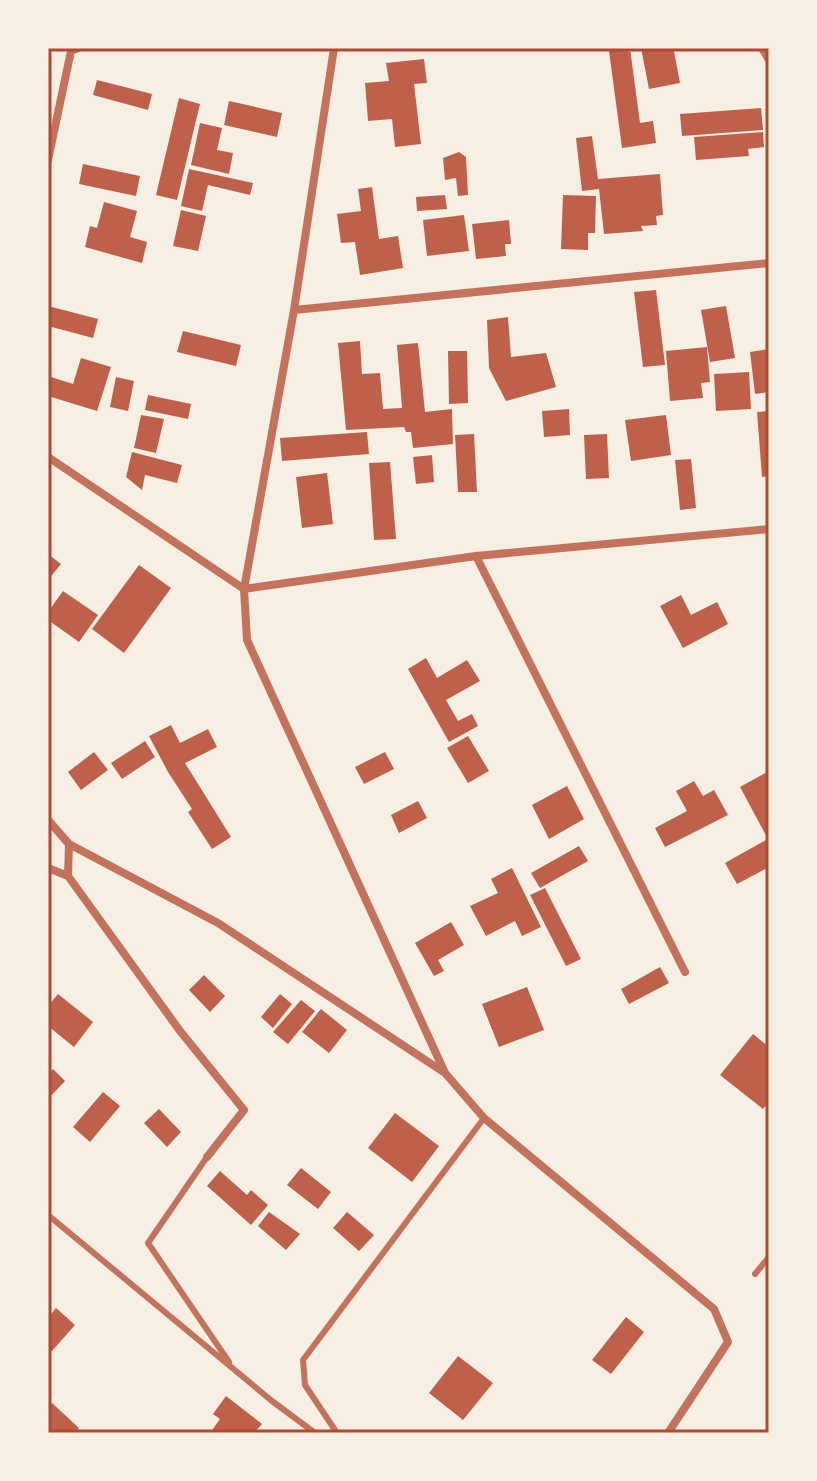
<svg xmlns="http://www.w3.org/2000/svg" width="817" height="1481" font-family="'Roboto Serif',serif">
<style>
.building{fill:#bf614a}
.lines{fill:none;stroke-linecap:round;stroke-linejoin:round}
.service{stroke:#c5725c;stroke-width:6}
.minor{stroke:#c5725c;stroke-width:8}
.neatline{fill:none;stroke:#b5482f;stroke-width:3}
</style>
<rect width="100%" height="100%" fill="#f6efe4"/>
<path class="building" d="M630,48L640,123L653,121L656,143L622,148L609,51Z
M641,48H681L674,51L680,83L649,89Z
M424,59L427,83L414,84L421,144L395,147L392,119L368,121L365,83L389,81L386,63Z
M97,80L152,94L148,110L93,95Z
M179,98L200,104L177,200L156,195Z
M229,101L282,113L277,137L224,125Z
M761,108L763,130L682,136L680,114Z
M200,123L222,128L217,150L233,153L229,174L191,165Z
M763,132L764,147L748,149L749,156L696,160L694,137Z
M592,136L598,179L660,174L663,215L656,216L657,225L641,226L643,231L604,234L599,189L582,191L576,138Z
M459,152L466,157L468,195L458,196L456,178L445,180L443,158Z
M83,164L140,176L136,196L79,184Z
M189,169L253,183L250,195L208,185L202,211L181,206Z
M372,187L379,239L398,236L403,268L360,275L355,242L341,243L337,214L361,211L358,189Z
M445,195L447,209L417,211L416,197Z
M563,195L596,196L595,233H588V250L561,249Z
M104,202L137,211L130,237L147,242L142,263L85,247L90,226L97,228Z
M181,210L206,216L198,251L173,246Z
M464,215L469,251L427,256L423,220Z
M509,220L511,244H505L506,256L476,259L472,224Z
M656,290L665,365L643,367L634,292Z
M48,306L98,319L93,338L48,326Z
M726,306L735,358L710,362L701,310Z
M508,317L511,357L546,353L556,387L506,401L489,368L487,320Z
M183,331L241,345L236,366L177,352Z
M360,341L362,374L380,373L383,409L402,408L397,345L418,343L425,412L452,409L453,444L413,448L411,432H406L404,427L346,430L338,343Z
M707,347L710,382L701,383L703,398L670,401L666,351Z
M769,349V392L755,394L750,352Z
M448,351H467L468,403L449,404Z
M81,358L111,367L97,411L48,396V376L73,384Z
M749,372L751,409L716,411L714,374Z
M116,377L134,381L128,411L110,407Z
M148,395L191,404L188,419L145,410Z
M569,409L570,435L544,437L542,411Z
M769,411V476L762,477L757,412Z
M141,415L164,419L156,453L134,448Z
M666,415L671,455L631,461L625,420Z
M367,432L369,454L282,461L280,438Z
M474,434L477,492H458L455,435Z
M607,434L609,478L586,479L584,435Z
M132,452L182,465L177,483L145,475L142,490L126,477Z
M432,455L434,482L416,484L413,457Z
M691,459L696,508L680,510L675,460Z
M390,462L396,539L374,540L369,463Z
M327,473L333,524L302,528L296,477Z
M48,554L61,564L48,580Z
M139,565L171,588L124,653L92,629Z
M63,591L98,615L79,642L48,620V612Z
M681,595L691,615L717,602L728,624L683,648L660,606Z
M426,658L437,678L467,660L480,681L446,700L458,721L472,714L478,726L449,742L408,669Z
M171,725L180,743L208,729L217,747L185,763L231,837L212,849L188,812L192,809L168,772L149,736Z
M468,736L489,771L468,783L447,748Z
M145,741L155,757L122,779L111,763Z
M94,752L108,770L81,790L68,772Z
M385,752L394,769L364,784L355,767Z
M769,771V841L740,787Z
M694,781L703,796L714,790L728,815L665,847L655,828L687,811L676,791Z
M567,786L584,819L549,839L532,805Z
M418,801L427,818L399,833L391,815Z
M766,840L769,845V867L737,884L725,863Z
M579,846L588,861L540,888L531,873Z
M512,868L541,927L522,936L515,921L486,936L470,906L498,893L491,879Z
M545,888L581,959L566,966L530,895Z
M451,922L464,945L438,960L444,971L434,976L415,943Z
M660,967L669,983L629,1004L621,989Z
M204,975L225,996L210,1012L189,990Z
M527,987L544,1030L499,1047L482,1004Z
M58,994L93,1022L74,1047L48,1026V1006Z
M280,994L292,1004L273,1028L261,1017Z
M301,1000L315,1011L288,1044L273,1032Z
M321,1009L347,1030L329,1053L302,1032Z
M753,1034L769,1047V1102L763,1109L720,1075Z
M53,1069L65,1081L48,1099V1075Z
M103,1092L120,1106L90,1142L73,1127Z
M159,1109L181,1132L167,1147L144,1123Z
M395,1113L439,1146L412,1182L368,1148Z
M301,1168L331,1192L318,1209L287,1185Z
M220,1171L247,1195L251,1190L268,1205L251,1225L207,1186Z
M269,1212L300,1234L286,1250L258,1226Z
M347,1212L374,1235L359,1251L333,1228Z
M56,1308L75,1325L52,1351L48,1348V1318Z
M626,1317L644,1332L611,1374L592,1360Z
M458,1356L493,1383L463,1420L429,1393Z
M226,1396L262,1424L254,1433H210L220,1419L213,1414Z
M52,1403L79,1428L75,1433H48V1408Z"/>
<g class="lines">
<path class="service" d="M207,1157L148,1243L229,1362
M48,1215L272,1401L315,1433
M755,1274L769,1257
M337,1433L305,1385L303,1360L484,1118"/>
<path class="minor" d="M334,48L294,310L244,589L247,640L445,1073
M762,48L769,60
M48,160L71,51L78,48
M294,310L769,263
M48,457L244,589L476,556L769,529
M476,556L685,972
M48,820L69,844L218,923L445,1073L484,1118L714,1309L728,1342L668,1433
M69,844L68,876L180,1031L244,1110L207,1157
M48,868L68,876"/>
</g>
<rect width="817" height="1481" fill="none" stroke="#f6efe4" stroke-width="100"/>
<rect x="50" y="50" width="717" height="1381" class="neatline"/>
</svg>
